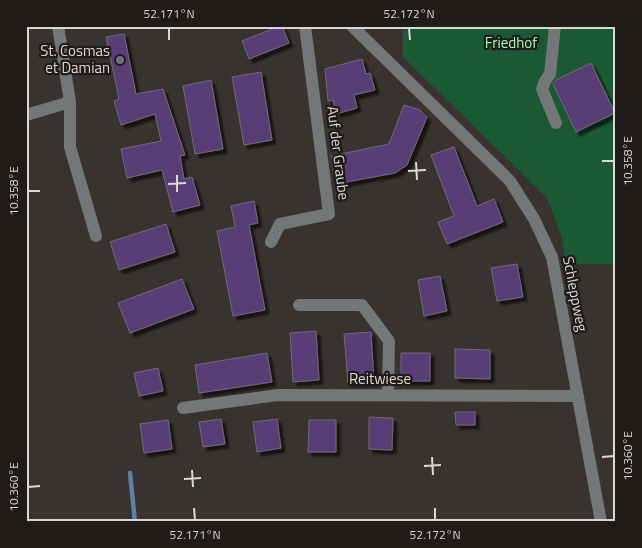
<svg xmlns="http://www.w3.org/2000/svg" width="642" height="548" font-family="'Titillium Web',sans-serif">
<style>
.green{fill:#1a5934}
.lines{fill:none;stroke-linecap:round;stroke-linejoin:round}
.stream{stroke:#5e81a3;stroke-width:4.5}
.building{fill:#593d77;stroke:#6e6b73;filter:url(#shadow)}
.minor{stroke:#737777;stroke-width:12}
.ticks{fill:none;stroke:#dbd7d5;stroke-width:2}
.worship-dot{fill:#6b7280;stroke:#1e1b19;stroke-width:2}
.labels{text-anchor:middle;stroke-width:4.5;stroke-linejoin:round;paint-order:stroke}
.park-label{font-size:15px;fill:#9dfdbb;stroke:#1e1b19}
.poi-label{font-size:15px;fill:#dbd7d5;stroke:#1e1b19;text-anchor:end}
.street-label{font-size:15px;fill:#dbd7d5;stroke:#1e1b19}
.neatline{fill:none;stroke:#dbd7d5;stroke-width:2}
.ticks-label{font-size:12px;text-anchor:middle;fill:#dbd7d5}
</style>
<defs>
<filter id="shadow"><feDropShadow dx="4" dy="4" stdDeviation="1" flood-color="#0009"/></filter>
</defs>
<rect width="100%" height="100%" fill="#39332f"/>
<path class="green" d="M403,26H616V264H566L562,238L547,198L403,57Z"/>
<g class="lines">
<path class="stream" d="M130,473L135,522"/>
</g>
<path class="building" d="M280,26H282L289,43L249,59L242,41Z
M124,34L136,94L163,89L185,155L180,156L184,179L192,177L200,205L173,212L162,170L127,178L121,149L161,141L155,114L121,125L114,101L119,99L106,37Z
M362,59L366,74L370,73L375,90L354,95L357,108L336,114L333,100L328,101L325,69Z
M591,63L615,113L576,132L553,84L556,80Z
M261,72L272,140L244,145L232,77Z
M211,80L223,149L195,154L183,86Z
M404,105L420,110L427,117L407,165L395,173L336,184L331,156L389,144Z
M454,147L477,206L494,199L503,222L447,244L438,222L454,216L431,155Z
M254,201L258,223L249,225L265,310L233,316L217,231L235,227L231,206Z
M166,224L175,252L119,270L110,242Z
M517,264L523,297L497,301L491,268Z
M440,276L447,311L424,316L418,280Z
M182,279L194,309L130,333L118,303Z
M316,331L319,380L293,382L290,333Z
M371,332L374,382L348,383L344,334Z
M455,349L490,350V379L455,378Z
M267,353L272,382L199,393L195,365Z
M401,353H430V381H401Z
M158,368L163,391L139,396L134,373Z
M455,412H475V425H456Z
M369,417L393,418L392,450L369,449Z
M221,419L225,444L203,447L199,422Z
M277,419L281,448L257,452L253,422Z
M168,420L172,449L144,453L140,424Z
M309,420H336V452H308Z"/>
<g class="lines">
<path class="minor" d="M58,26L70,102V147L96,236
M352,26L510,181L534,219L552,257L601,522
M555,26L550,74L545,81L542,89L556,123
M26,115L70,102
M271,242L280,224L329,214L305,26
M299,305H362L389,341L388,395
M183,408L278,395L578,396"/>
</g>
<path class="ticks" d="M169,28V40M409,28L410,40M602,161H614M416,162L417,180M408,171L426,170M177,175V192M168,184L186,183M28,191H40M432,457L433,475M602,457L614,456M424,466L441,465M192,470L193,487M184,479L201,478M28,487L40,486M194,508L195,520M435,508V520"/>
<circle class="worship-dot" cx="120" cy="60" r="5"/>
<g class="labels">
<g class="park-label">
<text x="511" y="48">Friedhof</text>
</g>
<g class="poi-label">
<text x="110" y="56">St. Cosmas<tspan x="110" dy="17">et Damian</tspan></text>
</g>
<g class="street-label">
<text transform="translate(338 153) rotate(83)" y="5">Auf der Graube</text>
<text transform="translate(575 294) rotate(79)" y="5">Schleppweg</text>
<text x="380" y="384">Reitwiese</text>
</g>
</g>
<rect width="642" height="548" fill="none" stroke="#1e1b19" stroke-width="55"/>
<rect x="28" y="28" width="586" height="492" class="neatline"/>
<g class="ticks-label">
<text x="169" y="18">52.171°N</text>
<text x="409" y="18">52.172°N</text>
<text transform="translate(628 161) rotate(-90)" y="4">10.358°E</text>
<text transform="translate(14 191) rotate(-90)" y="4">10.358°E</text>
<text transform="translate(628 456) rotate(-90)" y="4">10.360°E</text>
<text transform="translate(14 487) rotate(-90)" y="4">10.360°E</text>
<text x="195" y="539">52.171°N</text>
<text x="435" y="539">52.172°N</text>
</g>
</svg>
